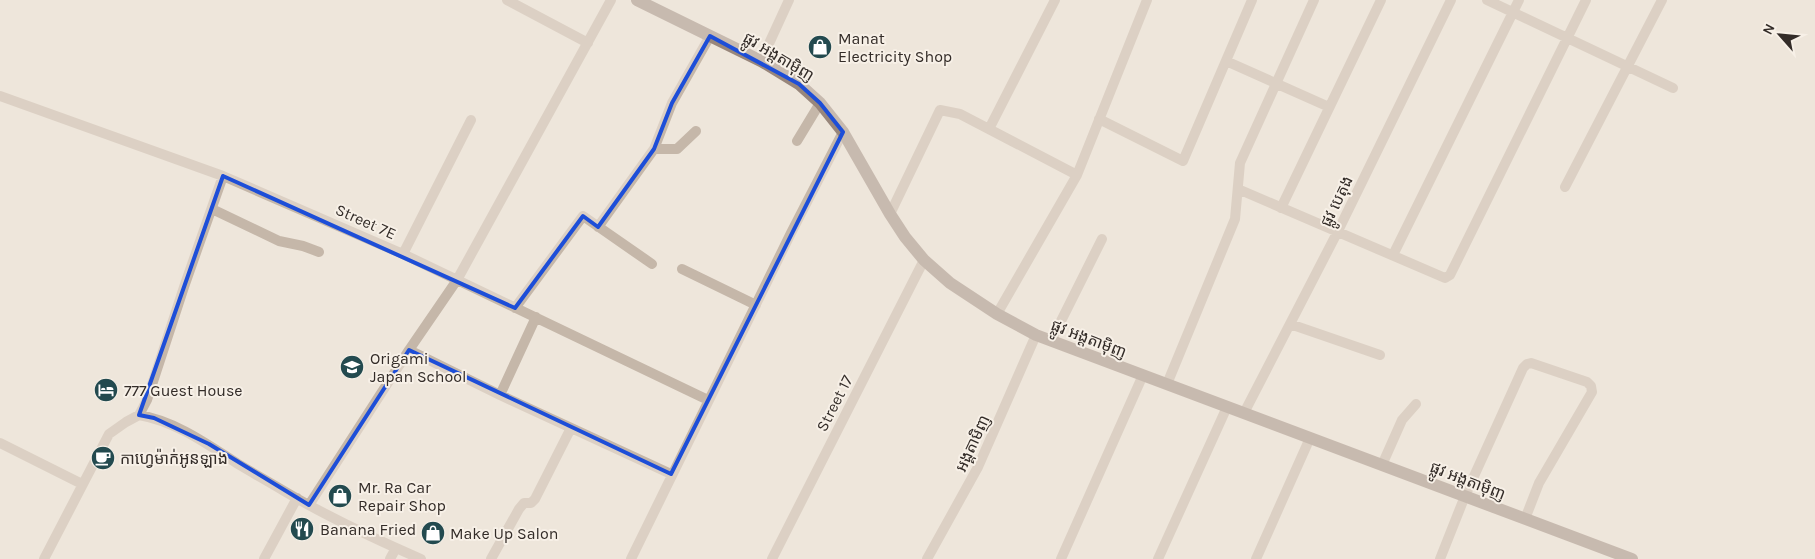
<svg xmlns="http://www.w3.org/2000/svg" width="1815" height="559" font-family="Karla,'Noto Sans Khmer',sans-serif">
<style>
.lines{fill:none;stroke-linecap:round;stroke-linejoin:round}
.street{stroke:#c5b7a9;stroke-width:10}
.secondary{stroke:#98867b;stroke-width:12}
.marked{fill:none;stroke:#1d4ed8;stroke-width:4;stroke-linejoin:round}
.labels{text-anchor:middle;stroke-width:4;stroke-linejoin:round;paint-order:stroke}
.poi-label{font-size:16px;fill:#332c28;stroke:#f7f0e7;text-anchor:start}
.street-label{font-size:16px;fill:#332c28;stroke:#f7f0e7}
</style>
<rect width="100%" height="100%" fill="#eee6db"/>
<g class="lines">
<path class="street" d="M507,0L588,43
M1487,0L1673,88
M761,61L789,0
M1226,61L1329,107
M0,96L223,176L403,254L708,400
M1099,119L1183,161L1252,0
M989,129L1055,0
M797,141L820,103
M654,149H677L696,131
M1565,187L1662,0
M1238,189L1445,278L1450,275L1586,0
M1281,208L1381,0
M212,209L279,241L303,246L319,252
M890,214L940,110L960,114L1077,175
M598,227L654,149L672,103L710,36
M403,254L471,120
M1393,255L1519,0
M682,269L756,305
M515,308L583,216L652,264
M997,314L1077,175L1147,0
M1290,324L1380,355
M1051,341L1102,239
M409,350L500,395L671,474
M1167,384L1235,219L1240,163L1314,0
M500,395L536,317
M1244,413L1338,231L1451,0
M139,415C175,421 207,444 238,464C253,473 269,482 284,491C328,517 375,539 421,559
M0,443L82,484
M1382,465L1402,420L1416,404
M309,505L409,350L457,280L611,0
M44,559L109,434L126,422L139,415L147,400L184,287L223,176
M264,559L297,498
M390,559L396,548
M491,559L519,509L524,503H531L535,499L571,428
M631,559L791,233L843,132
M772,559L924,260
M927,559L978,467L1036,335
M1061,559L1143,375
M1158,559L1227,407
M1256,559L1310,438
M1440,559L1465,496L1523,368L1527,364L1531,363L1587,382L1591,386L1592,392L1539,483L1525,519"/>
<path class="secondary" d="M637,0L761,61L799,84L820,103L843,132L890,214L905,237L924,260L950,283L997,314L1036,335L1632,559"/>
</g>
<path d="M0 0H1815V559H0ZM710,36L799,84L820,103L843,132L671,474L409,350L309,505L209,444L154,418L139,415L223,176L515,308L583,216L598,227L654,149L672,103Z" fill="#eee6db" fill-opacity=".55" fill-rule="evenodd"/>
<path class="marked" d="M710,36L799,84L820,103L843,132L671,474L409,350L309,505L209,444L154,418L139,415L223,176L515,308L583,216L598,227L654,149L672,103Z"/>
<defs>
<g id="shop-disc" transform="scale(1.25)"><circle r="9.5" fill="#234a4f" stroke="#f7f0e7"/><path d="M-5-2.5h2.3a2.7 3.5 0 0 1 5.4 0H5L5.5 6h-11ZM-1.5-2.5h3a1.5 2.3 0 0 0-3 0Z" fill="#fff"/></g>
<g id="school-disc" transform="scale(1.25)"><circle r="9.5" fill="#234a4f" stroke="#f7f0e7"/><path d="M0-5L7-2L0 1L-7-2ZM-4 1L0 2.5L4 1V4Q0 6-4 4Z" fill="#fff"/></g>
<g id="hotel-disc" transform="scale(1.25)"><circle r="9.5" fill="#234a4f" stroke="#f7f0e7"/><path d="M-6-4.5h1.5V1H6V5H4.5V3h-9V5H-6ZM-4 0a1.8 1.8 0 1 1 3.6 0ZM.5 0V-2.5h3Q6-2.5 6 0Z" fill="#fff"/></g>
<g id="cafe-disc" transform="scale(1.25)"><circle r="9.5" fill="#234a4f" stroke="#f7f0e7"/><path d="M-5.5-4.5H6V0H3Q3 3.5 0 3.5H-2.5Q-5.5 3.5-5.5 0ZM3-3.2v2h1.7v-2ZM-6 4.5H4V6H-6Z" fill="#fff"/></g>
<g id="restaurant-disc" transform="scale(1.25)"><circle r="9.5" fill="#234a4f" stroke="#f7f0e7"/><path d="M-5-6h1v4h1v-4h1v4h1v-4h1v5L-1.5 .5V6h-2V.5L-5-1ZM5-6V6H3V1.5H1.5Q1.5-4 5-6Z" fill="#fff"/></g>
</defs>
<g fill-rule="evenodd">
<use href="#shop-disc" x="820" y="47"/>
<use href="#school-disc" x="352" y="367"/>
<use href="#hotel-disc" x="106" y="390"/>
<use href="#cafe-disc" x="103" y="458"/>
<use href="#shop-disc" x="340" y="496"/>
<use href="#restaurant-disc" x="302" y="529"/>
<use href="#shop-disc" x="433" y="533"/>
</g>
<g class="labels">
<g class="poi-label">
<text x="838" y="44">Manat<tspan x="838" dy="18">Electricity Shop</tspan></text>
<text x="370" y="364">Origami<tspan x="370" dy="18">Japan School</tspan></text>
<text x="124" y="396">777 Guest House</text>
<text x="120" y="464">កាហ្វេម៉ាក់អូនឡាង</text>
<text x="358" y="493">Mr. Ra Car<tspan x="358" dy="18">Repair Shop</tspan></text>
<text x="320" y="535">Banana Fried</text>
<text x="450" y="539">Make Up Salon</text>
</g>
<g class="street-label">
<text transform="translate(779 56) rotate(31)" y="6">ផ្លូវ អង្តតាម៉ិញ</text>
<text transform="translate(1336 201) rotate(-64)" y="6">ផ្លូវ បេតុង</text>
<text transform="translate(366 221) rotate(24)" y="6">Street 7E</text>
<text transform="translate(1089 338) rotate(21)" y="6">ផ្លូវ អង្តតាម៉ិញ</text>
<text transform="translate(834 403) rotate(-63)" y="6">Street 17</text>
<text transform="translate(972 443) rotate(-65)" y="6">អង្គតាមិញ</text>
<text transform="translate(1468 480) rotate(21)" y="6">ផ្លូវ អង្តតាម៉ិញ</text>
</g>
</g>
<g transform="translate(1780 35) rotate(297)" stroke="#f7f0e7" stroke-width="4" paint-order="stroke">
<path d="M0-4L9 19L0 12L-9 19Z" fill="#332c28"/>
<text y="-8" font-size="14" font-weight="bold" text-anchor="middle" fill="#332c28">N</text>
</g>
</svg>
